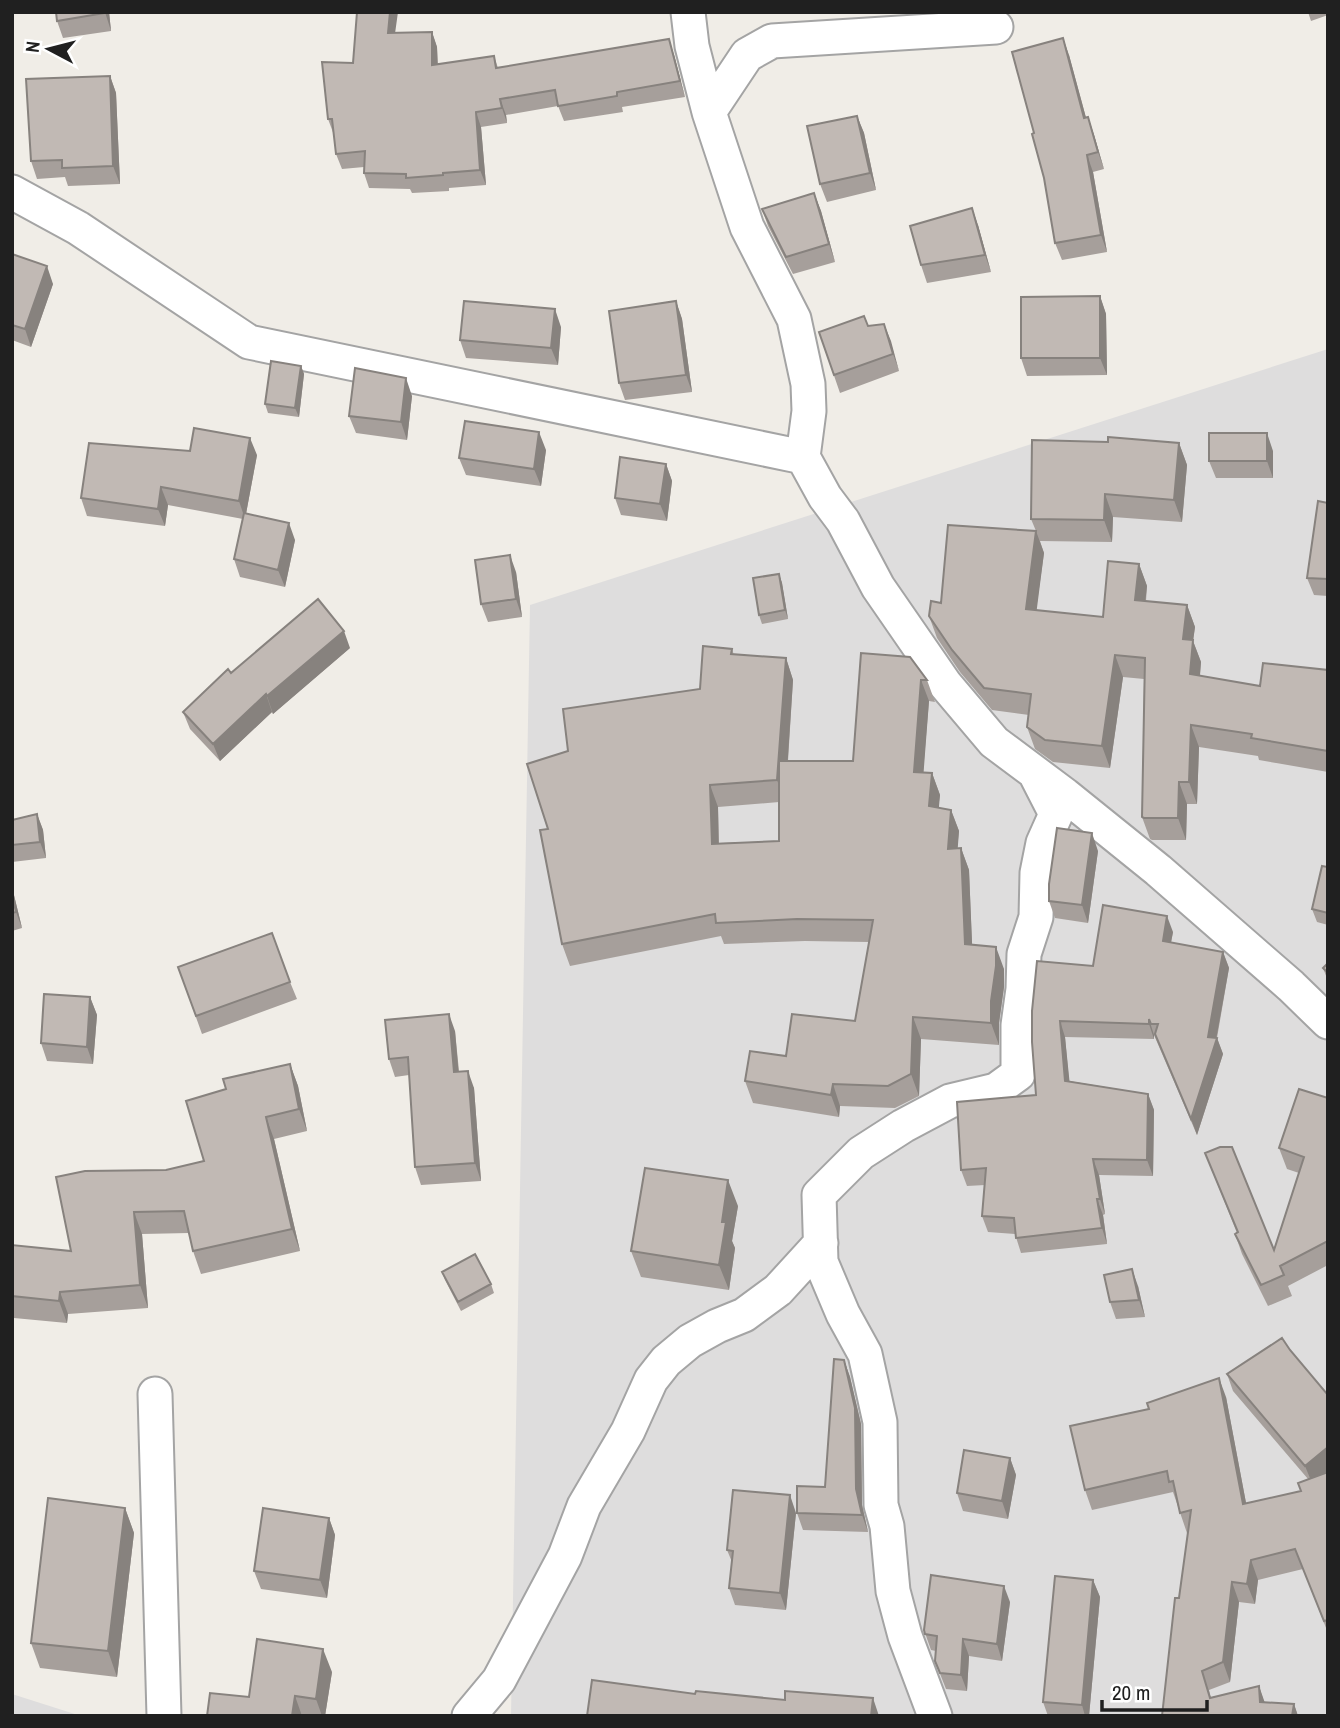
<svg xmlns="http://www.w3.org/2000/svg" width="1340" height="1728" font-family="'Archivo Narrow',sans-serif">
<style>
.residential{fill:#dedddd}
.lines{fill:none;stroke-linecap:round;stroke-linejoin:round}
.minor-casing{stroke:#a4a4a4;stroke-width:37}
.minor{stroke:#fff;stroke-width:33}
.wall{fill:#a69f9b;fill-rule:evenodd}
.shaded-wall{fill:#87827e}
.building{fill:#c1b9b4;stroke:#87827e;stroke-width:2}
</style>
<rect width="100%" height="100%" fill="#f0ede7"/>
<path class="residential" d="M1328,349V1716H511L530,605Z
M12,1694L81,1716H12Z"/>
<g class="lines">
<g class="minor-casing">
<path id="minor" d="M688,12L692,46L709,112L747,227L794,319L808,384L809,411L803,457L825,497L843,521L878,587L945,684L994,742L1065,795L1158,870L1291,986L1328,1022
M709,112L747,55L772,41L996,27
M12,192L78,228L249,342L803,457
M155,1394L164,1716
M469,1716L499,1680L515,1650L565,1556L584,1506L628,1431L651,1380L666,1361L690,1341L717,1326L744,1315L778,1290L821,1243
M935,1716L905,1636L893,1591L887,1526L881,1505L880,1422L865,1354L843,1314L821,1262L819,1195L861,1153L903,1126L950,1101L996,1090L1018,1074V1025L1023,989L1024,954L1036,917L1037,873L1043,843L1056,814L1036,775"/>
</g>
<use href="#minor" class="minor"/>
</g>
<path class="wall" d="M56,12H109L111,31L63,38L57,21Z
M1308,12H1328V15L1311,21Z
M432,32L437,47L438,65L494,56L498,68L674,55L685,97L622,107L623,112L564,121L558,106L506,115L507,123L481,127L486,185L449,188V191L412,193L410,189L369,188L364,173V167L342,169L336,154L334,135L328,119L353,63L395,33Z
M1069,55L1086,118L1088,117L1094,135L1104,169L1093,172L1107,252L1062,260L1055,243L1044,178L1034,133Z
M110,76L116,93L120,184L68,186L65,177L37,179L31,161Z
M857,116L864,133L876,190L827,202L820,184Z
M814,193L821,211L835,262L793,274L768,226L762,209Z
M978,225L991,272L927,283L921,265Z
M12,254L53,284L31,347L12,340Z
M1100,296L1106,314L1107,375L1027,376L1021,358Z
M676,301L682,319L692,392L625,400L619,383Z
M884,324L899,371L840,393L819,332Z
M561,327L558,365L466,358L460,340Z
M301,366L304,374L299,417L268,413L265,404Z
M412,396L407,440L356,433L349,416Z
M1179,443L1187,465L1182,522L1113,517L1112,542L1040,541L1044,553L1036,610L1103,617L1139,564L1147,586L1146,601L1187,605L1195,627L1193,641L1201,662L1200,676L1260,686L1314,669L1328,670V772L1259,760L1258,756L1199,747L1197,804H1187L1186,840H1152L1150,839L1142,817L1144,679L1123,677L1110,768L1053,762L1035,749L1027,727L1029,715L992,710L960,672L937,638L929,616L941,603L1036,531L1031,519Z
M546,450L541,486L466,475L459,458Z
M1273,451V478H1216L1209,461Z
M257,455L246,514L295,540L285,587L240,577L234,559L243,519L168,505L165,526L87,516L81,498Z
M666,464L672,481L667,521L621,515L615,498Z
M1328,503V596L1314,595L1307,578Z
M516,572L522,617L488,622L481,604Z
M779,574L782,583L788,619L762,624L759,615Z
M350,648L273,714L272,712L220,761L190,729L183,712L231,673Z
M732,649L734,655L786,658L793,680L788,761H853L861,653L927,680L935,702L929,701L923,772L932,773L940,795L938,808L951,810L959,831L957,849L961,848L969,870L972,945L1004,969V987L999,1023V1045L921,1039L919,1096L895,1108L840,1106L839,1117L753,1103L745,1081L786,1056L855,1021L869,942L805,941L724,944L721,936L570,966L562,944L548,829L568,751L700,689ZM779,802V841L719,843L718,807Z
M37,814L43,830L46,858L12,862V820Z
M1098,851L1088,923L1055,918L1049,901Z
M1328,867V925L1317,922L1312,909Z
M12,887L22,928L12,931Z
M1173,932L1171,943L1223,952L1229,968L1217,1038L1223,1054L1197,1135L1154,1035V1039L1065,1037L1069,1081L1148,1094L1154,1110L1153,1176L1099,1175L1105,1214L1103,1215L1107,1244L1021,1253L1015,1234L988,1232L982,1216L985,1185L967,1186L961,1170L1036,1095L1032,1042L1093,966Z
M1328,963V981L1323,968Z
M178,967L290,982L297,999L202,1034Z
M90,997L97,1015L93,1064L47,1061L41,1043Z
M455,1031L459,1071L474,1088L481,1181L421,1185L415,1167L409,1075L395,1077L389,1059Z
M290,1064L298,1086L307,1131L274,1139L300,1251L201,1274L193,1251L189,1233L142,1234L148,1308L68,1314L67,1323L14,1318L12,1312V1245L71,1251L166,1170L204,1161L226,1089Z
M1328,1098V1265L1288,1286L1292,1296L1268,1306L1242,1254L1235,1234L1237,1233L1205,1153L1274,1250L1299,1173L1287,1169L1279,1148Z
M738,1206L732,1241L735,1248L729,1290L641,1277L631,1251Z
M442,1272L491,1284L494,1293L461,1311L445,1280Z
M1138,1286L1145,1317L1116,1319L1110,1302Z
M844,1360L850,1377L861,1424L862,1505L868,1532L803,1530L797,1513L825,1487Z
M1227,1374L1328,1470L1323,1474L1328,1472V1633L1303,1569L1258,1580L1255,1604L1239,1602L1230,1682L1209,1690L1211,1698L1259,1686L1264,1702L1294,1704L1298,1716H1162L1188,1532L1187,1533L1173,1492L1092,1510L1085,1490L1226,1397L1246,1503L1301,1491L1308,1479L1233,1391Z
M1010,1458L1016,1475L1008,1519L963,1511L957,1493Z
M125,1508L134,1533L117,1677L40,1668L31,1643Z
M796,1513L786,1610L735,1605L729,1588L732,1562L727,1550Z
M329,1518L335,1535L327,1598L261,1589L254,1571Z
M1093,1580L1100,1597L1089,1716H1048L1043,1702Z
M1010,1602L1002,1661L969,1656L967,1691L946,1689L935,1661L936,1651L931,1650L924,1630Z
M332,1672L325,1716H207L249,1697Z"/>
<path class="shaded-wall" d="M105,12H109L111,31Z
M390,12H398L393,48L388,33Z
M432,32L437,47L438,81L432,65Z
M1063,38L1069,55L1091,136L1084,118Z
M669,39L674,55L685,97L680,81Z
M110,76L116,93L120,184L113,166Z
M500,99L506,115L507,123L502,108Z
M476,112L481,127L486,185L480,170Z
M857,116L864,133L876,190L870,173Z
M1088,117L1094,135L1104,169L1098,152Z
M1087,155L1093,172L1107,252L1101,235Z
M814,193L821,211L835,262L829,244Z
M972,208L978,225L991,272L985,255Z
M47,266L53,284L31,347L25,329Z
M1100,296L1106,314L1107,375L1100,358Z
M676,301L682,319L692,392L686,375Z
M555,309L561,327L558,365L551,348Z
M884,324L891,341L899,371L893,354Z
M301,366L304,374L299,417L295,408Z
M406,378L412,396L407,440L401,422Z
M539,432L546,450L541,486L534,469Z
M1267,433L1273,451V478L1267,461Z
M250,438L257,455L245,519L239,501Z
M1179,443L1187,465L1182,522L1174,500Z
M666,464L672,481L667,521L660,504Z
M161,487L168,505L165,526L158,509Z
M1105,494L1113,517L1112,542L1104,520Z
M289,523L295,540L285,587L278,570Z
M1036,531L1044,553L1034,631L1026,609Z
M510,555L516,572L522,617L516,599Z
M1139,564L1147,586L1143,622L1135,600Z
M779,574L782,583L788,619L785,610Z
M1187,605L1195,627L1193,641L1201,662L1198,696L1190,674L1183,639Z
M344,631L350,648L273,714L267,696Z
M1115,655L1123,677L1110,768L1102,746Z
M786,658L793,680L785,802L777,780Z
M921,680L929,701L922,793L914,772Z
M266,694L272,712L220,761L213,744Z
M1191,725L1199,747L1197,804L1189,782Z
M932,773L940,795L937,828L929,806Z
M1179,782L1187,804L1186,840L1178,818Z
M710,785L718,807L719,865L712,844Z
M951,810L959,831L956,871L948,849Z
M37,814L43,830L46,858L40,842Z
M1092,833L1098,851L1088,923L1082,905Z
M961,848L969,870L973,966L965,944Z
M12,887L22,928L16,912L12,895Z
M1167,916L1173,932L1168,957L1163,941Z
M996,947L1004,969V987L999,1023V1045L991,1023V1001Z
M1223,952L1229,968L1216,1040L1217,1038L1223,1054L1197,1135L1191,1119L1208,1037Z
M90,997L97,1015L93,1064L87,1047Z
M449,1014L455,1031L460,1089L454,1072Z
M913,1017L921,1039L919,1096L911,1074Z
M1149,1019L1154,1035V1039L1149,1024Z
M1060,1021L1065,1037L1071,1096L1065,1081Z
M290,1064L298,1086L307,1131L299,1109Z
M468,1071L474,1088L481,1181L475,1163Z
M833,1084L840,1106L839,1117L831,1095Z
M1148,1094L1154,1110L1153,1176L1147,1160Z
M266,1117L274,1139L300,1251L292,1229Z
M1093,1159L1099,1175L1105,1214L1100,1199Z
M728,1180L738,1206L732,1241L735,1248L729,1290L719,1265L722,1222Z
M1097,1199L1103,1215L1107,1244L1102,1228Z
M134,1212L142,1234L148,1308L140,1285Z
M1132,1269L1138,1286L1145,1317L1139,1300Z
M60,1292L68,1314L67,1323L59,1301Z
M844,1360L850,1377L861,1424L862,1505L868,1532L862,1515L856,1489Z
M1219,1378L1226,1397L1250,1524L1243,1504Z
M1328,1447V1470L1312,1483L1305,1466Z
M1010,1458L1016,1475L1008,1519L1002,1501Z
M790,1495L796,1513L786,1610L780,1593Z
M125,1508L134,1533L117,1677L108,1651Z
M329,1518L335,1535L327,1598L320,1580Z
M1251,1560L1258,1580L1255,1604L1247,1584Z
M1093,1580L1100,1597L1089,1716H1085L1082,1705Z
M1232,1582L1239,1602L1230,1682L1223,1662Z
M1004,1586L1010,1602L1002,1661L997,1644Z
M963,1639L969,1656L967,1691L961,1675Z
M323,1649L332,1672L325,1716H322L316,1699Z
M1259,1686L1266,1706L1260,1702Z
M295,1696L302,1716H292Z
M873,1698L879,1716H871Z
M1294,1704L1298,1716H1292Z"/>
<path class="building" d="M56,12H105V13L57,21Z
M357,12H390L388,33L432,32V65L494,56L496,68L669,39L680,81L617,92V96L558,106L555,90L500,99L502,108L476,112L480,170L443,173V175L406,178V174L364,173L365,151L336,154L332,119H328L322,62L353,63Z
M1063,38L1084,118L1088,117L1098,152L1087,155L1101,235L1055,243L1044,178L1032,134L1034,133L1012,52Z
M110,76L113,166L62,168V160L31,161L26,79Z
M857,116L870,173L820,184L807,126Z
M814,193L829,244L786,257L762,209Z
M972,208L985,255L921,265L910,226Z
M12,254L47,266L25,329L12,325Z
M1100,296V358H1021V297Z
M464,301L555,309L551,348L460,340Z
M676,301L686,375L619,383L609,311Z
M864,316L868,326L884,324L893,354L834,375L819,332Z
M271,361L301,366L295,408L265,404Z
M355,368L406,378L401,422L349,416Z
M465,421L539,432L534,469L459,458Z
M194,428L250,438L239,501L161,487L158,509L81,498L89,443L190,451Z
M1209,433H1267V461H1209Z
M1108,437L1179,443L1174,500L1105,494L1104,520L1031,519L1032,440L1108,442Z
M620,457L666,464L660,504L615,498Z
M1318,501L1328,503V579L1307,578Z
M244,513L289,523L278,570L234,559Z
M948,525L1036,531L1026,609L1103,617L1108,561L1139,564L1135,600L1187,605L1183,639L1193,640L1190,674L1260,686L1263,663L1328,670V751L1251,738L1252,734L1191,725L1189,782H1179L1178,818H1144L1142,817L1145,658L1115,655L1102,746L1045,740L1027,727L1031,694L984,688L952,650L929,616L931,601L941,603Z
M510,555L516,599L481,604L475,560Z
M779,574L785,610L759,615L753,578Z
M318,599L344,631L267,696L266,694L213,744L183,712L228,669L231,673Z
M703,646L732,649L731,654L786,658L777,780L710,785L712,844L779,841V761H853L861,653L910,657L927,680H921L914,772L932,773L929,806L951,810L948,849L961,848L965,944L996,947V966L991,1001V1023L913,1017L911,1074L888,1086L833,1084L831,1095L745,1081L750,1051L786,1056L792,1014L855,1021L873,920L797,919L716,923L715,914L562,944L540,830L548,829L527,764L568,751L563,709L700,689Z
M37,814L40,842L12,845V820Z
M1057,828L1092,833L1082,905L1049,901V884Z
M1322,866L1328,867V913L1312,909Z
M12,895L16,912L12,913Z
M1103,905L1167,916L1163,941L1223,952L1208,1037L1217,1038L1191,1119L1155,1034L1158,1024H1151L1149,1019V1024L1060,1021L1065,1081L1148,1094L1147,1160L1093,1159L1100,1199H1097L1102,1228L1016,1238L1014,1218L982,1216L986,1168L961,1170L957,1102L1036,1095L1032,1042V1011L1037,961L1093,966Z
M272,933L290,982L196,1016L178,967Z
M1328,963V973L1323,968Z
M44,994L90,997L87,1047L41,1043Z
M449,1014L454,1072L468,1071L475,1163L415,1167L408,1057L389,1059L385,1020Z
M290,1064L299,1109L266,1117L292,1229L193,1251L184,1211L134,1212L140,1285L60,1292L59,1301L12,1296V1245L71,1251L56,1177L85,1171L166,1170L204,1161L186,1101L226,1089L223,1079Z
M1299,1089L1328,1098V1241L1280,1266L1284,1275L1261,1285L1235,1234L1238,1232L1205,1153L1220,1147H1232L1274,1250L1304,1157L1279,1148Z
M645,1168L728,1180L722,1222H726L719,1265L631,1251Z
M475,1254L491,1284L458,1302L442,1272Z
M1132,1269L1139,1300L1110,1302L1104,1275Z
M1282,1338L1290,1350L1328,1395V1447L1305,1466L1227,1374Z
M834,1359L844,1360L855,1408L856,1489L862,1515L797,1513V1486L825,1487Z
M1219,1378L1243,1504L1301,1491L1298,1483L1328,1472V1620L1324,1621L1295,1549L1251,1560L1247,1584L1232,1582L1223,1662L1202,1671L1210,1698L1259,1686L1260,1702L1294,1704L1292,1716H1162L1175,1598H1179L1191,1510L1180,1513L1173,1481L1169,1482L1167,1471L1085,1490L1070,1426L1149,1409L1147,1403Z
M964,1450L1010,1458L1002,1501L957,1493Z
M733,1490L790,1495L780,1593L729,1588L733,1551L727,1550Z
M48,1498L125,1508L108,1651L31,1643Z
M263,1508L329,1518L320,1580L254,1571Z
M931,1575L1004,1586L997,1644L963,1639L961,1675L940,1673L935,1661L937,1636L925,1634L924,1630Z
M1055,1576L1093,1580L1082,1705L1043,1702Z
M257,1639L323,1649L316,1699L295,1696L292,1716H207L210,1693L249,1697Z
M592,1680L695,1694L696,1691L785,1700V1691L873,1698L871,1716H587Z"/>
<rect width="1340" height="1728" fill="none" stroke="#202020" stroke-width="28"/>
<g transform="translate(49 49) rotate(277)" stroke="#ffffff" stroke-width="5" paint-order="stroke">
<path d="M0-5L12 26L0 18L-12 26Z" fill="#202020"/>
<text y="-10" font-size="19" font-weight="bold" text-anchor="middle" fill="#202020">N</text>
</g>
<path d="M1102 1700v10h105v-10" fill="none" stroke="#202020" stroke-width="3.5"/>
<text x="1112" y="1700" font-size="21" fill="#202020" stroke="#ffffff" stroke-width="5" paint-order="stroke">20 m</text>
</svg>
